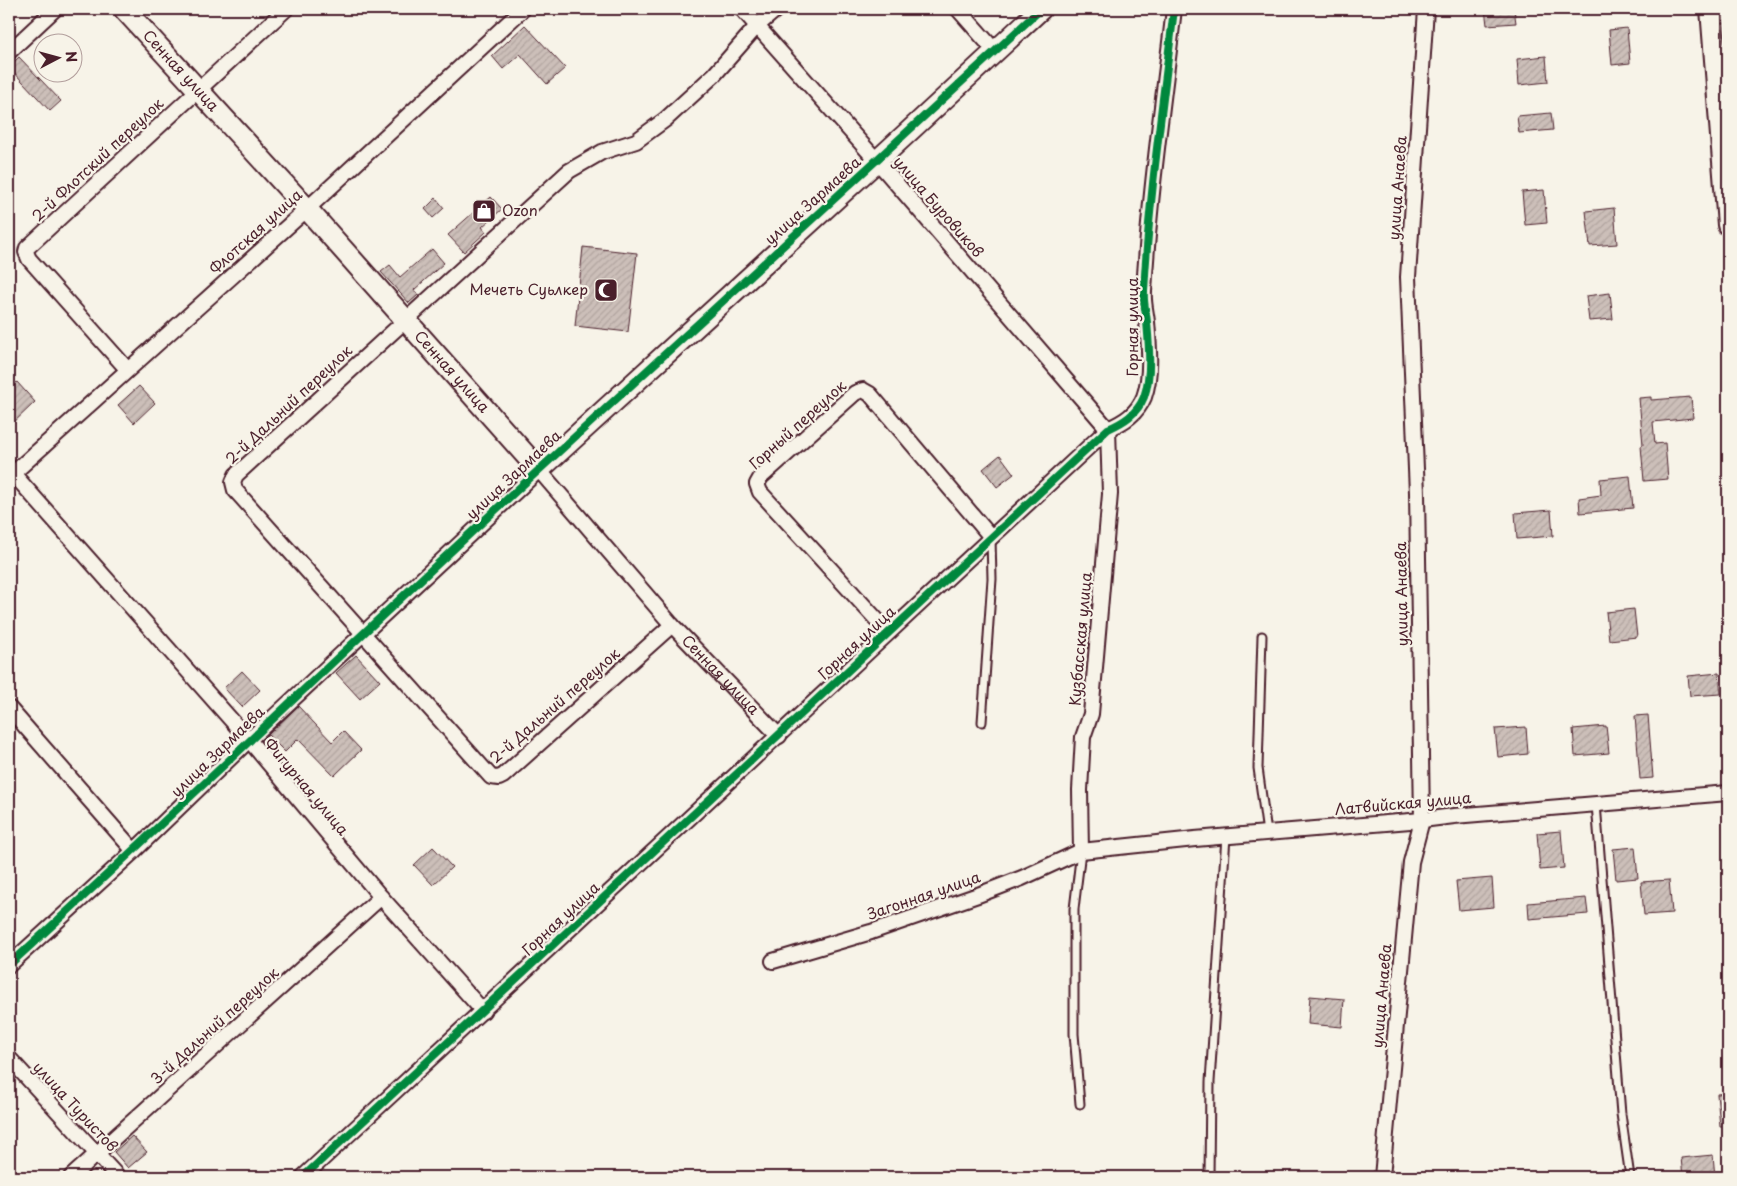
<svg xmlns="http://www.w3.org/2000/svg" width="1737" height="1186" font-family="'Playpen Sans',sans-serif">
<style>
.building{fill:url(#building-hatch);stroke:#4a1f2b}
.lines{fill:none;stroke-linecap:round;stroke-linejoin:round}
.lane-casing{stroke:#4a1f2b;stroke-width:11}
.street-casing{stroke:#4a1f2b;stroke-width:18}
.secondary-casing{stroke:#4a1f2b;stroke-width:24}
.lane{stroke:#f7f3e8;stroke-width:7}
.street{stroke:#f7f3e8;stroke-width:14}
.secondary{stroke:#f7f3e8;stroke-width:20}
.cycleway-casing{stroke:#f7f3e8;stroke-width:11}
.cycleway{stroke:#00873e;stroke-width:8}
.labels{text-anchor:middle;stroke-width:4.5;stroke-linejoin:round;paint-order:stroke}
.street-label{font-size:15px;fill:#4a1f2b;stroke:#f7f3e8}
.poi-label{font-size:15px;fill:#4a1f2b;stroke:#f7f3e8;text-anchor:start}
</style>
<defs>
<pattern id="building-hatch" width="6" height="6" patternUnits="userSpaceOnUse" patternTransform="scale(1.25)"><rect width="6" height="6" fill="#ccbfb9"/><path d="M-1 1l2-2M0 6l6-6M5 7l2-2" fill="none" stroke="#b1a49f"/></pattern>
</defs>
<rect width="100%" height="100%" fill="#f7f3e8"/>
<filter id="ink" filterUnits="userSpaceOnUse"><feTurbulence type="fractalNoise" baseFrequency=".02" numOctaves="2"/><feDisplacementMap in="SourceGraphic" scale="10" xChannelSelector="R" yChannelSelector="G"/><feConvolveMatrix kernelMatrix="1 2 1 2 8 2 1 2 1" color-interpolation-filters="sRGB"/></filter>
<g filter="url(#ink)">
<path class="building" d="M1485,9H1514L1516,23L1487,25Z
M525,25L565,68L547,84L520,54L503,69L492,56Z
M1627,28L1630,63L1612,65L1609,30Z
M1546,56L1548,82L1519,85L1517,59Z
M19,57L61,101L50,111L9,67Z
M1551,113L1553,130L1519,133L1517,116Z
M1544,190L1547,223L1525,225L1522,192Z
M491,197L502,209L482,227L486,232L464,252L448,235Z
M436,198L444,208L433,218L425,209Z
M1614,208L1617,244L1590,246L1586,211Z
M583,247L637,253L628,332L575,326Z
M432,249L444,263L414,290L418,295L409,303L381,272L390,265L400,277Z
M1610,293L1613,319L1589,321L1586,296Z
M17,382L35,402L9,427V389Z
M139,386L155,403L134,423L118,405Z
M1651,397V400L1691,397L1693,418L1653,422L1655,444L1665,443L1668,479L1644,481L1641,446L1643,445L1639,398Z
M1000,455L1014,474L997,487L983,469Z
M1630,476L1633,508L1580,513L1579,498L1601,495L1600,479Z
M1551,510L1553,536L1517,539L1515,513Z
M1634,609L1637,637L1609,640L1606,612Z
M356,655L380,681L360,699L336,673Z
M242,671L260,690L242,707L224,688Z
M1719,673L1721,694L1690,696L1688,676Z
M298,706L332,742L343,731L361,750L334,776L298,739L285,752L268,735Z
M1648,715L1653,778L1640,779L1635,716Z
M1606,726L1609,753L1575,756L1573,729Z
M1526,727L1528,754L1498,757L1495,729Z
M1561,831L1564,868L1540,870L1537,833Z
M433,847L452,867L433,885L414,865Z
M1635,847L1638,878L1616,880L1613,849Z
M1492,878L1494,907L1459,910L1456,881Z
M1669,880L1672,913L1644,915L1641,882Z
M1586,898L1588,914L1529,919L1528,903Z
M1310,996L1344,999L1342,1027L1308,1024Z
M1728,1093V1127H1720L1717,1094Z
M132,1136L147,1152L128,1168L114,1152Z
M1713,1155L1715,1177H1683L1681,1158Z"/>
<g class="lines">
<g class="lane-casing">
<path id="lane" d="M1262,636L1258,768L1267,833
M982,722L992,579L991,538
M1596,804L1621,1114L1630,1177
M1080,1104L1074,1034V909L1081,851
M1209,1177L1210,1082L1226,836"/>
</g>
<g class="street-casing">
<g id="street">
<path d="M742,9L877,161L1108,429L1110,494L1091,714L1083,737L1080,790L1081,851"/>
<path d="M958,9L995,51"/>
<path d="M9,52L55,9"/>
<path d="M127,369L29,259L26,252L27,248L286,9"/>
<path d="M9,469L249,740L381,897L483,1011"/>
<path d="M9,477L307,209L523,9"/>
<path d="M672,625L503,776L499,778L491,777L235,490L233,482L236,475L569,171L602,152L636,141L666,119L714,75L757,26L777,9"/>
<path d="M888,632L760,492L757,484L761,477L855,393L863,390L870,394L991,537"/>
<path d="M9,708L134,851"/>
<path d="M773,961L871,932L978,895L1022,878L1081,851L1195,839L1422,820L1454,816L1728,793"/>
<path id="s1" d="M9,965L134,851L249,740L539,470L672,625L779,736"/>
<path d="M9,1058L118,1177"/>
<path d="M71,1177L381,897"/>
<path d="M303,1177L1108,429C1124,422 1137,414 1144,397C1152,375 1149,345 1147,322C1146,312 1143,302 1144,292C1149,197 1163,103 1174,9"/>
<path d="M1382,1177L1411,862L1422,820L1417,493L1408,277L1426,9"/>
</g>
</g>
<g class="secondary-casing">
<g id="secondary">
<path id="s2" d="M124,9L307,209L539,470L877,161L1041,9"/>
<path d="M1711,9L1728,225"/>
</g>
</g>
<use href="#lane" class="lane"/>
<use href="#street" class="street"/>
<use href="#secondary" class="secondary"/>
<g class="cycleway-casing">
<path id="cycleway" d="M9,965C188,802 362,632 541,468C707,314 875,163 1041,9
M303,1177L1108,429C1124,422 1137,414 1144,397C1152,375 1149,345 1147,322C1146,312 1143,302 1144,292C1149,197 1163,103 1174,9"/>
</g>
<use href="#cycleway" class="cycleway"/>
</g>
</g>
<defs>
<g id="shop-square" transform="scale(1.25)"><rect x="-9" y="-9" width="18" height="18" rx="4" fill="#4a1f2b" stroke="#f7f3e8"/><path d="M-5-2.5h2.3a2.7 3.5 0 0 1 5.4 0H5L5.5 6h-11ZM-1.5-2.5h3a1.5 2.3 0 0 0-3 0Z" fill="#fff"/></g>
<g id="mosque-square" transform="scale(1.25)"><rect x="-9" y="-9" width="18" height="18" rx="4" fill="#4a1f2b" stroke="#f7f3e8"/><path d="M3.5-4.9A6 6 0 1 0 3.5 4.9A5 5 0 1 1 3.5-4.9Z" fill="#fff"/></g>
</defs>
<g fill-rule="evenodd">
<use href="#shop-square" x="484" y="211"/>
<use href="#mosque-square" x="606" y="290"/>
</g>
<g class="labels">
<g class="street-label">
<text dy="5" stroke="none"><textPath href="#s2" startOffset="84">Сенная улица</textPath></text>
<text transform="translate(98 160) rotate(-43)" y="5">2-й Флотский переулок</text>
<text transform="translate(1398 188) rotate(-86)" y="5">улица Анаева</text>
<text transform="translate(813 201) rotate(-42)" y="5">улица Зармаева</text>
<text transform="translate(938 207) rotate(49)" y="5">улица Буровиков</text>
<text transform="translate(256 232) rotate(-42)" y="5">Флотская улица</text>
<text transform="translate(1133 327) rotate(-90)" y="5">Горная улица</text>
<text dy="5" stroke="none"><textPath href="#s2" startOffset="489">Сенная улица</textPath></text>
<text transform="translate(289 405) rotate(-43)" y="5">2-й Дальний переулок</text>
<text transform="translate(798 425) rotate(-42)" y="5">Горный переулок</text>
<text transform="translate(514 475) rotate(-43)" y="5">улица Зармаева</text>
<text transform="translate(1402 594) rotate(-91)" y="5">улица Анаева</text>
<text transform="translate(1081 639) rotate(-85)" y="5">Кузбасская улица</text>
<text transform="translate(857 643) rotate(-43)" y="5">Горная улица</text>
<text dy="5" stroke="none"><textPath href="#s1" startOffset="999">Сенная улица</textPath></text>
<text transform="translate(555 706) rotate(-41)" y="5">2-й Дальний переулок</text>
<text transform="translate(218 752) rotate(-44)" y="5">улица Зармаева</text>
<text transform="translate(306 787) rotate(50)" y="5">Фигурная улица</text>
<text transform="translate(1403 804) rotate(-5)" y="5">Латвийская улица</text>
<text transform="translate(924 896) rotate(-19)" y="5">Загонная улица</text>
<text transform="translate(561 919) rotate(-43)" y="5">Горная улица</text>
<text transform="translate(1382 996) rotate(-85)" y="5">улица Анаева</text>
<text transform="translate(215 1026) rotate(-42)" y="5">3-й Дальний переулок</text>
<text transform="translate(75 1107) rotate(47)" y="5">улица Туристов</text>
</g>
<g class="poi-label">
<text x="502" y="216">Ozon</text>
<text x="588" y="295" text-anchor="end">Мечеть Суьлкер</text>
</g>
</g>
<rect width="1737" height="1186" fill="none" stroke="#f7f3e8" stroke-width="30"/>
<rect x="15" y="15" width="1707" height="1156" fill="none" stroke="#4a1f2b" stroke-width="2" filter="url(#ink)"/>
<g transform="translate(58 58) rotate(84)"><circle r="24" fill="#f7f3e8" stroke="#b29e9c"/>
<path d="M0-4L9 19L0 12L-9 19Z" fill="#4a1f2b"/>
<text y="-8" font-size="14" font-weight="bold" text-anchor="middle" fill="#4a1f2b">N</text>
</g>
</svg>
